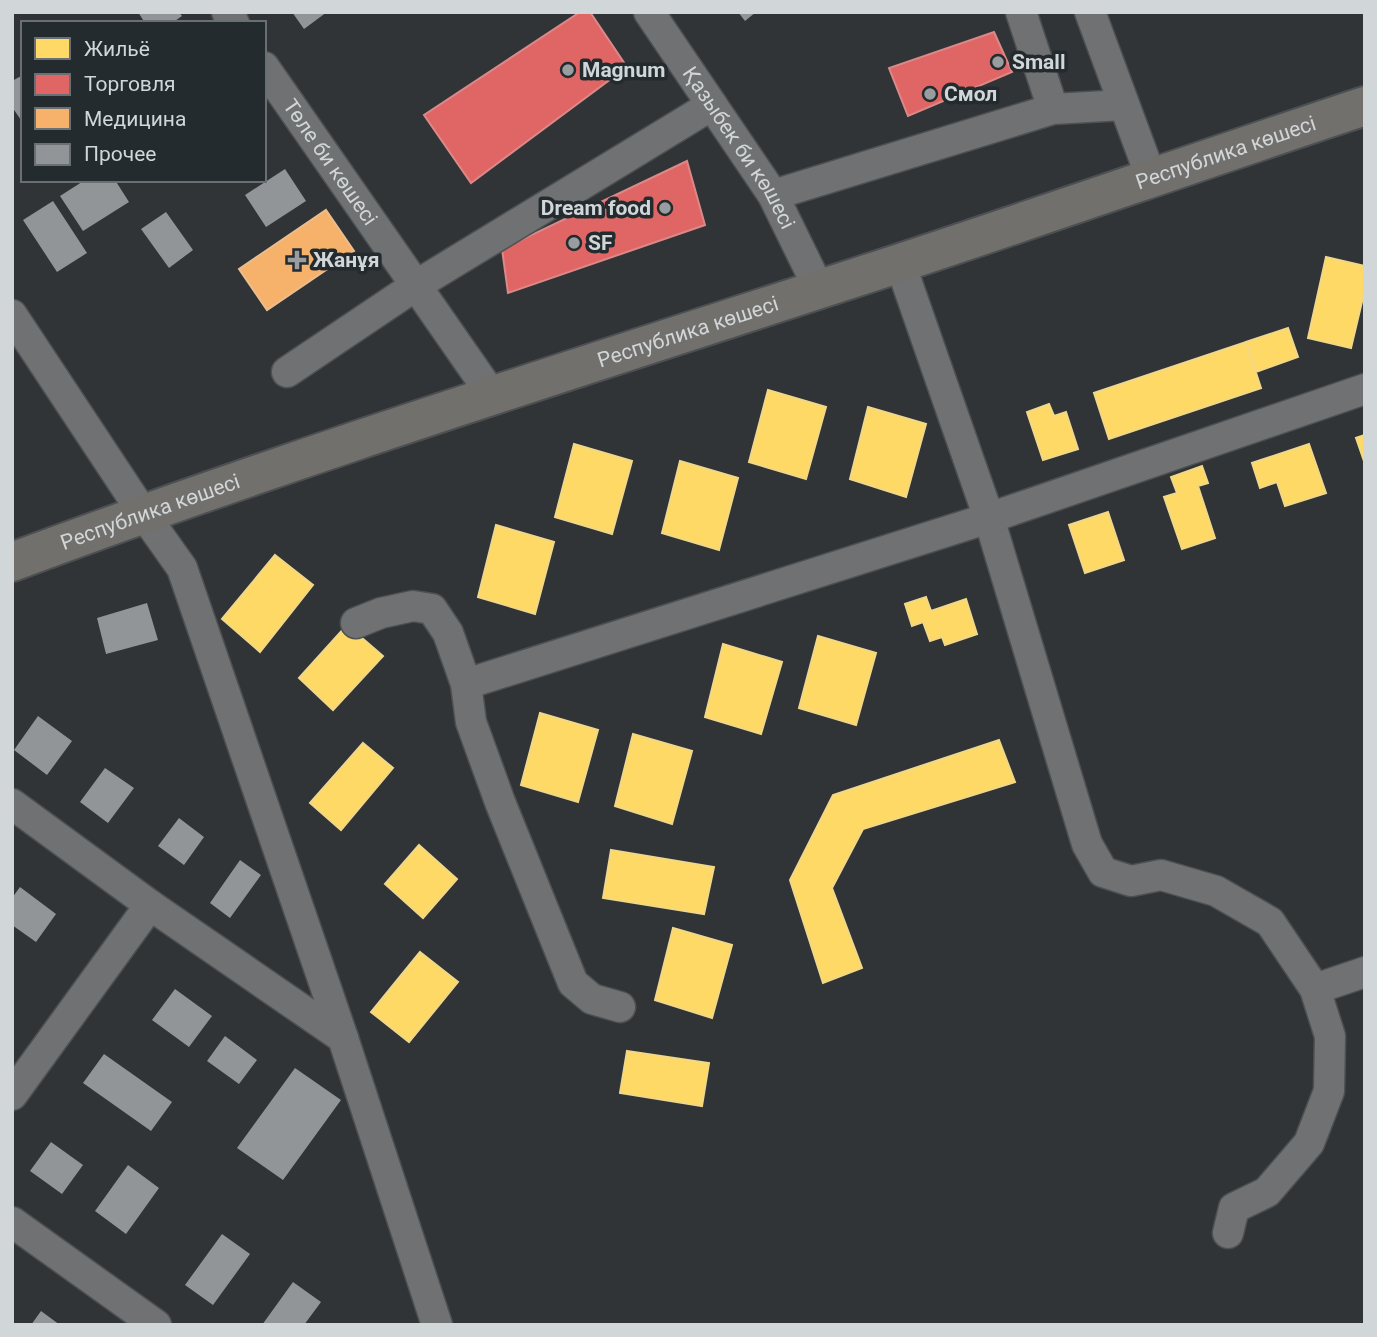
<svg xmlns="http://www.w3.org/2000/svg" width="1377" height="1337" font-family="Roboto,sans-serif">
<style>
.homes{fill:#ffd966;stroke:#f1d888;stroke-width:2}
.shops{fill:#e06666;stroke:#dc8888;stroke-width:2}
.health{fill:#f6b26b;stroke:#ebbd8c;stroke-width:2}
.building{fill:#929597}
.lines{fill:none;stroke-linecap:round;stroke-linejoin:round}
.minor-casing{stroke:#4d5052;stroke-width:33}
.major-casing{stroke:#4d5052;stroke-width:42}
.minor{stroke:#6f7173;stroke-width:30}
.major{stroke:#72706d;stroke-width:38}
.poi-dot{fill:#999d9f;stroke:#232b2f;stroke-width:2.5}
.labels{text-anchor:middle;stroke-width:7;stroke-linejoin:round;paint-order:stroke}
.poi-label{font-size:21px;font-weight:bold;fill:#d1d6d8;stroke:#232b2f;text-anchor:start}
.street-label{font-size:21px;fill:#d1d6d8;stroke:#232b2f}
</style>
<rect width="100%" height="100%" fill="#303436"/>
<path class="homes" d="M1326,257L1365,266V289L1351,348L1308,338Z
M1288,328L1298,357L1256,372L1246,342Z
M1246,342L1261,388L1109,439L1094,393Z
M768,390L826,407L806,479L749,462Z
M1049,404L1054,416L1066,412L1078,449L1043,460L1027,412Z
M868,407L926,424L906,497L850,479Z
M1365,435V464L1356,438Z
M574,444L632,461L612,534L555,517Z
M1309,444L1326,493L1285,506L1277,482L1260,488L1252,463Z
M680,461L738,478L719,550L662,533Z
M1202,466L1208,483L1198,486L1215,538L1182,549L1164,497L1177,493L1171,477Z
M1108,512L1124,560L1085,573L1069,525Z
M496,525L554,542L535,614L478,597Z
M275,555L313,585L260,652L222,619Z
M926,597L931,611L966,599L977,634L945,645L942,637L930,641L923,622L912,626L905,604Z
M347,625L383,656L333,710L299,678Z
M818,636L876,653L856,725L799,708Z
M723,644L782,662L761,734L705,717Z
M540,713L598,730L578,802L521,785Z
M633,734L692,751L672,824L615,806Z
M999,740L1015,782L863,829L832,888L862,968L823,983L790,880L833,795Z
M363,743L393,768L341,830L310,803Z
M419,845L457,879L423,918L385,884Z
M611,850L714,867L704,914L603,898Z
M673,928L732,945L712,1018L655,1000Z
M420,952L458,982L409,1042L371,1012Z
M627,1051L709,1063L702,1106L620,1093Z"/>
<path class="shops" d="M580,12H590L627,67L471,183L424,115Z
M994,32L1012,72L908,116L889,68Z
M687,161L705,225L508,293L502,249Z"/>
<path class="health" d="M326,210L354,251L267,310L239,269Z"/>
<path class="building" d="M138,12H179L182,16L172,23H145Z
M292,12H327L304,29Z
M738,12H756L745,21Z
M23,75V123L12,107V81Z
M285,169L306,201L266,227L245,195Z
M85,180H115L129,202L83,231L60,196Z
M53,201L87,253L57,272L23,220Z
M166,212L193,250L169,268L141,229Z
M147,603L158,640L106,654L97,618Z
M38,716L72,741L47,775L14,750Z
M105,768L134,788L108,823L80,802Z
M179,818L204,837L184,865L158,846Z
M240,860L261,875L230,918L210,903Z
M20,887L56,914L36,942L12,925V898Z
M175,989L212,1016L189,1047L152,1020Z
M225,1036L257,1060L239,1084L207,1061Z
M104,1054L172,1102L151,1131L83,1083Z
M295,1068L341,1100L283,1180L237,1148Z
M51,1142L83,1165L62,1194L30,1171Z
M128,1165L159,1188L126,1234L95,1211Z
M222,1234L250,1254L213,1305L185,1285Z
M293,1282L321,1302L304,1325H262Z
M41,1311L60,1325H31Z"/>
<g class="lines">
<g class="minor-casing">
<g id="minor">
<path d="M227,12L234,23"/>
<path id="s1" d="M649,12L773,195L819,289"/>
<path d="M1021,12L1053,109"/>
<path d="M1090,12L1151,177"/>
<path id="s2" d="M264,67L492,395"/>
<path d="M773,195L1053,109L1124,105"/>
<path d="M900,263L989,518L1087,844L1103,872L1131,881L1161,875L1216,891L1270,922L1315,989L1330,1036L1329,1091L1309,1143L1267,1192L1234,1208L1228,1233"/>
<path d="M12,315L143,513L182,568L343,1038L437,1325"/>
<path d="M287,372L415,286L712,105"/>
<path d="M356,623L381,613L413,606L432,609L448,633L466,684L471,722L500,802L573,983L592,999L620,1007"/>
<path d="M466,684L989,518L1365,389"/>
<path d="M12,804L150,905L343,1038"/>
<path d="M1315,989L1365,972"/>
<path d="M12,1095L150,905"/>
<path d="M12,1222L156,1325"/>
</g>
</g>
<g class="major-casing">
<g id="major">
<path id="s3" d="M12,562C288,459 569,371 848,280C1021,224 1192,163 1365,106"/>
</g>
</g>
<use href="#minor" class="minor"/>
<use href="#major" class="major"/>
</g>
<g class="poi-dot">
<circle cx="998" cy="62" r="7"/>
<circle cx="568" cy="70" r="7"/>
<circle cx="930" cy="94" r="7"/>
<circle cx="665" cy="208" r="7"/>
<circle cx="574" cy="243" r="7"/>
<path d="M293.5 249.5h7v7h7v7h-7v7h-7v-7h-7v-7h7z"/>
</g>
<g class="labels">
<g class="poi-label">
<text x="1012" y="69">Small</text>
<text x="582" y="77">Magnum</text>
<text x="944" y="101">Смол</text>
<text x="651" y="215" text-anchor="end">Dream food</text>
<text x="588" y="250">SF</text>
<text x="313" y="267">Жанұя</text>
</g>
<g class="street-label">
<text dy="7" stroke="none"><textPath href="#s1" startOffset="163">Қазыбек би көшесі</textPath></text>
<text dy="7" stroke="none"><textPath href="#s3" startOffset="1281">Республика көшесі</textPath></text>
<text dy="7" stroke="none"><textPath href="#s2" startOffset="116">Төле би көшесі</textPath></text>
<text dy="7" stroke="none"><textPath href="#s3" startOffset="714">Республика көшесі</textPath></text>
<text dy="7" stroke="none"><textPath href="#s3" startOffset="147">Республика көшесі</textPath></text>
</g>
</g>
<rect width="1377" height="1337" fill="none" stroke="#d1d6d8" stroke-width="28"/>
<rect x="21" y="21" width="245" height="161" fill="#232b2f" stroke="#696f73" stroke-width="2"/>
<rect x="35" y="38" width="35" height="21" fill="#ffd966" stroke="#696f73" stroke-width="2"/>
<text x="84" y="56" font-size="21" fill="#d1d6d8">Жильё</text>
<rect x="35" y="74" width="35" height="21" fill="#e06666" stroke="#696f73" stroke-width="2"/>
<text x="84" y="91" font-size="21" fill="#d1d6d8">Торговля</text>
<rect x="35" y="108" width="35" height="21" fill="#f6b26b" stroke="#696f73" stroke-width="2"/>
<text x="84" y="126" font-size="21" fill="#d1d6d8">Медицина</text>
<rect x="35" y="144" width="35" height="21" fill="#929597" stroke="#696f73" stroke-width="2"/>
<text x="84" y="161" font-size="21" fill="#d1d6d8">Прочее</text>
</svg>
